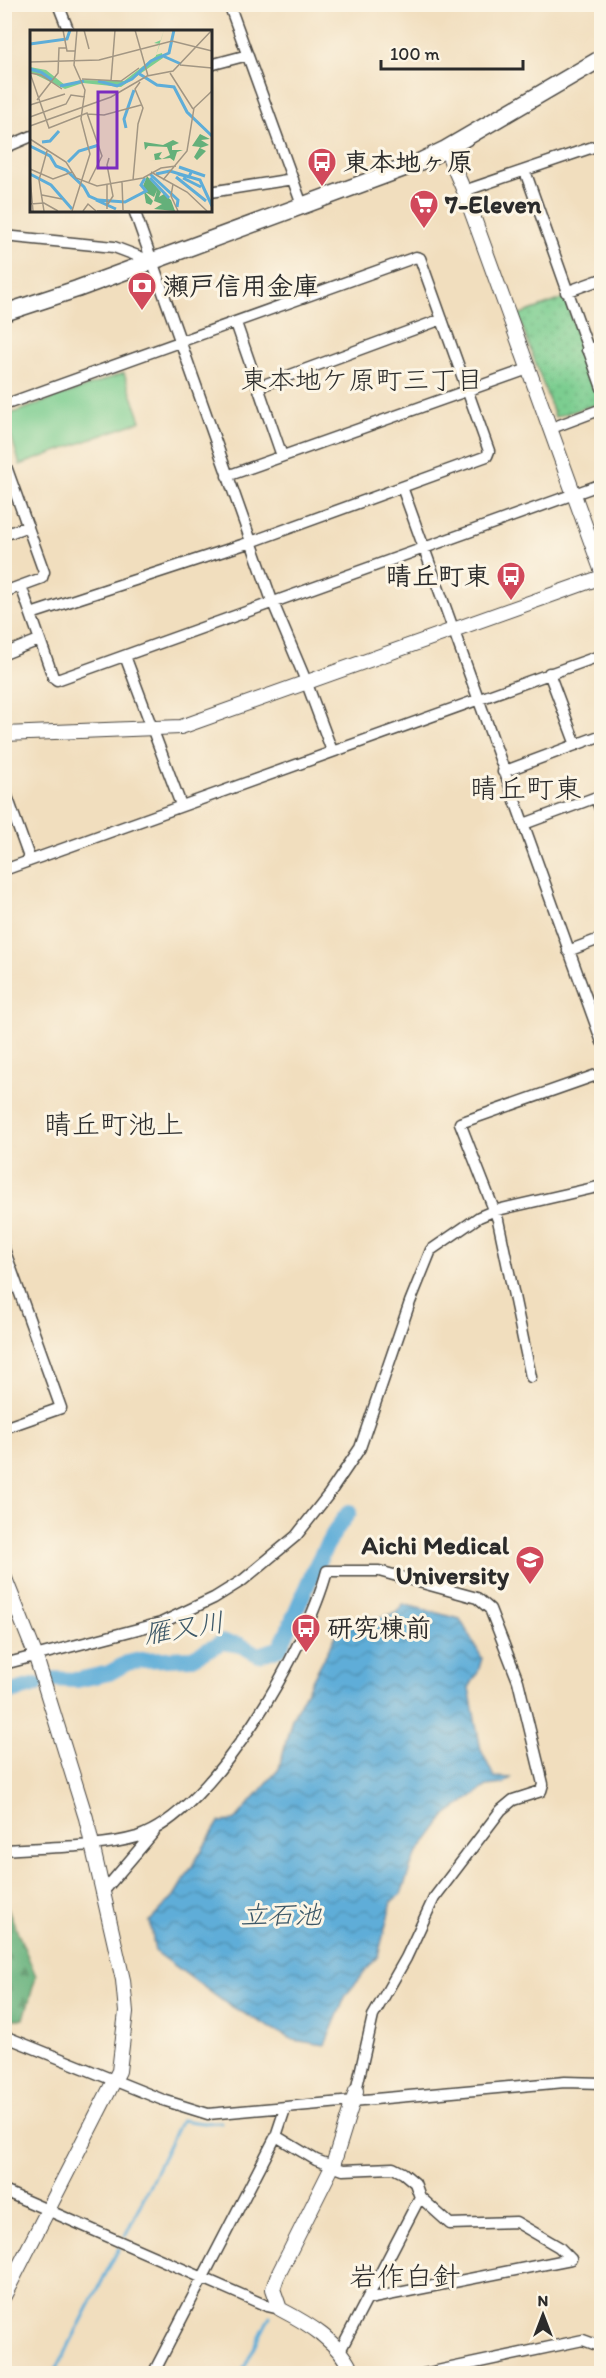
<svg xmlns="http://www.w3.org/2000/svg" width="606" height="2378" font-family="Itim,'Klee One',sans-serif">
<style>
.forest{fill:url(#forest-firs);stroke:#486e52;stroke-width:1.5}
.park{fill:url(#park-dots);stroke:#537c5e;stroke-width:1.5}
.garden{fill:#7bcd90;stroke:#537c5e;stroke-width:1.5}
.water{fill:url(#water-waves);stroke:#446c82;stroke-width:1.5}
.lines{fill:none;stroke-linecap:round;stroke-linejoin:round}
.stream{stroke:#5eadd8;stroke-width:3}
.river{stroke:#5eadd8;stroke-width:16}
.minor-casing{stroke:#494641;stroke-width:13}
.tertiary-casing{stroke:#494641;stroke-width:16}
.trunk-casing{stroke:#494641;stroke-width:19}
.minor{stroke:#fff;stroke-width:10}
.tertiary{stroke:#fff;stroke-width:14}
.trunk{stroke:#fff;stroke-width:16}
.labels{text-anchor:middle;stroke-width:6;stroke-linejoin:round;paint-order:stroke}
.poi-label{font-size:26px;font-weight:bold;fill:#2b2b2b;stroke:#fcf5e5;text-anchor:start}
.neighbourhood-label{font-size:27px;fill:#2b2b2b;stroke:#fcf5e5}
.water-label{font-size:27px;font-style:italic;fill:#3d5868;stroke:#fcf5e5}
.quarter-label{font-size:28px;fill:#2b2b2b;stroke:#fcf5e5}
.inset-river{fill:none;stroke:#5eadd8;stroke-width:3}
.inset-road{fill:none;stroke:#a29683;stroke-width:1.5}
.view{fill:#7b2cbf;fill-opacity:0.15;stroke:#7b2cbf;stroke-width:3}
.inset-edge{fill:none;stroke:#2b2b2b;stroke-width:3}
</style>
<defs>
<pattern id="forest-firs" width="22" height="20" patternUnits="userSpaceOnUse" patternTransform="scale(1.5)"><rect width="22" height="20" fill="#64b07a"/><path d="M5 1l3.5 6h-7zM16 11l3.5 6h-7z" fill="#538f64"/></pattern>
<pattern id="park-dots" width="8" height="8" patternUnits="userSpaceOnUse" patternTransform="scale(1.5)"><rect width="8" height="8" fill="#7bcd90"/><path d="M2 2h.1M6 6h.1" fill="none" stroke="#6ab07c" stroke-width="1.8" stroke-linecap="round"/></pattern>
<pattern id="water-waves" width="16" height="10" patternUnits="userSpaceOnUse" patternTransform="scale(1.5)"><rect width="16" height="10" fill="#5eadd8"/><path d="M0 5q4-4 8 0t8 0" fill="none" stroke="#4e8daf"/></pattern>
</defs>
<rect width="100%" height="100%" fill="#fcf5e5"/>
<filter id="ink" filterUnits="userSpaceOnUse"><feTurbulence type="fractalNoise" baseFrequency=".0167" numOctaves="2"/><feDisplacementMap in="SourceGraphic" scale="12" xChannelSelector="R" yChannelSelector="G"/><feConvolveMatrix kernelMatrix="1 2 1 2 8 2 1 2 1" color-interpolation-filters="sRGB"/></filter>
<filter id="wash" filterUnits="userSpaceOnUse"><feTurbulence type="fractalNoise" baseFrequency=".008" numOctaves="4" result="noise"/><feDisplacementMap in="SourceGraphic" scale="24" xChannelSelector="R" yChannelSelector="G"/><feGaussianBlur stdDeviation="1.35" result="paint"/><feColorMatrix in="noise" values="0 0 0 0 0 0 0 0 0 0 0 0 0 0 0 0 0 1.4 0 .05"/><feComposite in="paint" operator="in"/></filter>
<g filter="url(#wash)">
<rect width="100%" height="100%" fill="#f1debe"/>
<path class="forest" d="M5,1902L36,1976L24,2019H5Z"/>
<path class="park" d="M565,298L601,403L555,417L518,315Z"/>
<path class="garden" d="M124,373L141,421L20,465L5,416Z"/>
<path class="water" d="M403,1604L460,1619L482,1658L478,1672L469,1688L481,1750L494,1777L511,1778L503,1784L487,1786L446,1815L414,1858L401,1894L392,1901L378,1956L346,1995L325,2045L293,2040L227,2004L155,1951L150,1921L174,1896L219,1822L234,1821L279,1769L292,1718L340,1628L396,1613Z"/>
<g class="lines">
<path class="stream" d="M125,2236L181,2120L203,2123L221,2122
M54,2374L119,2248
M241,2374L270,2316"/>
<path class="river" d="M50,1679L77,1680L109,1673L127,1663L140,1660L192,1658L223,1642L240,1645L259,1655L280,1648C302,1601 316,1553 349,1512
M4,1694L36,1685"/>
</g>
</g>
<g filter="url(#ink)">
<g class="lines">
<g class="minor-casing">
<path id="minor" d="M58,4L69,32
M229,4L302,205
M210,65L248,55
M4,148L32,136
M525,171L602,388
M464,191L602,144
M210,192L293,179
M134,210L271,598L306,681L332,751
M4,236L114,247L151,261
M566,292L602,279
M236,323L282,456
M587,350L602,345
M258,387L442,319
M4,405L416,257L420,258L489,451L487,456L251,542L31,614
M549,429L602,409
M4,461L44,572L42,578L4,592
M227,476L528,369
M402,487L602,1042
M4,535L28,526
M21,586L53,677L57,680L602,484
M4,654L39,640
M125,656L181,805
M549,673L576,745
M503,772L602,735
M4,788L30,860
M596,798L602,814
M524,824L602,795
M4,870L602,655
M568,951L602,938
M4,1249L61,1408L4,1428
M531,1377L498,1220L460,1123L602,1073
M4,1664L161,1623L214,1598L243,1580L296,1536L329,1494L360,1448L410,1302L431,1250L479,1217L493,1211L602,1186
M4,1850C43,1847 100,1848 137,1837C214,1812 307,1647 327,1571H379L477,1598L490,1609L518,1681L543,1784L541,1791L513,1800L501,1810L434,1898L406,1958L373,2016L356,2091
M103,1892L154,1832
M4,2036L163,2100L208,2114L565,2082L602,2083
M276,2136L316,2160L343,2170L393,2168L403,2173L415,2183L420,2197L450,2224L516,2222L559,2247L571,2259
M4,2191L267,2306L280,2309
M368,2299L571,2259
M340,2351L420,2197
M153,2374L276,2136L285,2109
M423,2374L583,2340L602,2347"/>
</g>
<g class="tertiary-casing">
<path id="tertiary" d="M446,149L464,191L602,572
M4,734L181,727L602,577
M4,1576L35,1654L86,1818L123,1980L126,2012L119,2071L4,2296
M353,2374C340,2342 309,2324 280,2309L273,2289L277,2277L333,2165L356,2091"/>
</g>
<g class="trunk-casing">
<path id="trunk" d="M4,313L77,289L415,164L446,149L602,58"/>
</g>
<use href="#minor" class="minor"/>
<use href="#tertiary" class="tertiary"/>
<use href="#trunk" class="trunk"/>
</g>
</g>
<defs>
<g id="bus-pin" transform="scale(1.5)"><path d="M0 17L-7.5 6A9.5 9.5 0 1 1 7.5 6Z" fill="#d1495b" stroke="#fcf5e5"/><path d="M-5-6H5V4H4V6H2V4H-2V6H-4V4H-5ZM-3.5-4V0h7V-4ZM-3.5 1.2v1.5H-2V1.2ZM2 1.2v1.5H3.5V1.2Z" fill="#fff"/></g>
<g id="supermarket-pin" transform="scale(1.5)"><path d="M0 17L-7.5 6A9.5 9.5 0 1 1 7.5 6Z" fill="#d1495b" stroke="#fcf5e5"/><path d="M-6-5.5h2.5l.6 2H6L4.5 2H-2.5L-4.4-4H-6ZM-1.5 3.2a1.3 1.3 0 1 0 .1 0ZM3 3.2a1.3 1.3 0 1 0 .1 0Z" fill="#fff"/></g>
<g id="bank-pin" transform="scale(1.5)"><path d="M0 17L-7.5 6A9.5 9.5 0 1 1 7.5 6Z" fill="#d1495b" stroke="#fcf5e5"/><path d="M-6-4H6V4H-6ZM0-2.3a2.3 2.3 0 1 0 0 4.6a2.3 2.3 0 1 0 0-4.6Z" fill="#fff"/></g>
<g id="university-pin" transform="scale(1.5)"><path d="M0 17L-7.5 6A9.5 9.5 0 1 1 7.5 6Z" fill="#d1495b" stroke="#fcf5e5"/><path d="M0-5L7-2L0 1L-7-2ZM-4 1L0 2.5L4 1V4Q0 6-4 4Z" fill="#fff"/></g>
</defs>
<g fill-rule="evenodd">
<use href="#bus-pin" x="322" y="162"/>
<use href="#supermarket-pin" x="424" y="204"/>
<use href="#bank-pin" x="142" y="286"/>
<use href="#bus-pin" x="511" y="576"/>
<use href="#university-pin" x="530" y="1560"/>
<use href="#bus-pin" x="306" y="1628"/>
</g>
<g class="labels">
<g class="poi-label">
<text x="343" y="171">東本地ヶ原</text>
<text x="445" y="213">7-Eleven</text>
<text x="163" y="295">瀬戸信用金庫</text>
<text x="490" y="585" text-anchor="end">晴丘町東</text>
<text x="509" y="1554" text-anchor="end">Aichi Medical<tspan x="509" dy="30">University</tspan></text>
<text x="327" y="1637">研究棟前</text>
</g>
<g class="neighbourhood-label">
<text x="362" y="389">東本地ケ原町三丁目</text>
</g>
<g class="water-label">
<text transform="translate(184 1628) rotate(-9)" y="9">雁又川</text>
<text x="281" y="1924">立石池</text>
</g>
<g class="quarter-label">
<text x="526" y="798">晴丘町東</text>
<text x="114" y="1134">晴丘町池上</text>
<text x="405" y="2286">岩作白針</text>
</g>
</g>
<g transform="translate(30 30)">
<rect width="182" height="182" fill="#f1debe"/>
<path d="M170,104L180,109L171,110L179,115L170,118L176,121L167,130L164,127L170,117L162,116ZM143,110L149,113L142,116V120H153L147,122L144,131L140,128L118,131L125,130L124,124L132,122L129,127L132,129L140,125L137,117L118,116L115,120L114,112L133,115ZM117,146L131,162L129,167L134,164L141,170L145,181L124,179L132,174L124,171L127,160L124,167L115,162L123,171L121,175L116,173L113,156Z" fill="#64b07a"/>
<path d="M134,0L126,25L132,23L133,28L91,57L53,53L35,59L0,42V37L16,40L35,55L51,50L94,51L126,26V25L130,14L124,13L131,10Z" fill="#7bcd90"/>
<path class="inset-river" d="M0,14L37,9L40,0M133,26L151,34M0,39L11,42L22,50M108,43L127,55L144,57L157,82L182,106M68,51L87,56L102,49L121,31L139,23L144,0M30,56L54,51M96,98L94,89L104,60M12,112L20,111L29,101M0,116L20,126L26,136L36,140L54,157L59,166L68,170L95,172L116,161L111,155L115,148M38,132L49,121L69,115M149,137L175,146M0,144L21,155L42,179M120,144L148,170L147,177M126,144L140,141L170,150L182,176M148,144L159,147L162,140M146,147L176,171M120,148L139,168M153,148L171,157M66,170L86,179"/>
<path class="inset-road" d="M33,0L37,21H45M54,0L59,19M105,0L118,46M0,32L69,30L142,11L182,21M150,35L182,38M0,43L19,98L57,83L72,126L59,152M0,43L11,45L32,59M140,43L163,79M52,49L91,51L109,38M81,51L85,0M7,70L28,43L29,18H36M0,75L35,64M57,84L74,85L111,75M0,87L36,74L41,65L55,67M0,96L81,67L117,46L143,41L182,0M0,109L36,132L46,148L67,156L113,148L131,138L146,136M0,139L23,149L42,142M121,142L157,162L177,181M0,147L3,181M103,150L108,94L113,78L105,59L110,52M133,150L157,121L164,78L182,61M92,152L93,180M143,154L141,166L148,181M12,165L32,169M0,174L14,173L28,181M78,174L83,166L77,135L79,128M77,179V155M14,181L9,150L17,121M42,181L60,124L51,89L55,60L44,35L47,0M53,181L58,174L66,181M67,181H100"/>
<path class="view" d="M68,62H87V138H68Z"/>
<rect width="182" height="182" class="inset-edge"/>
</g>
<rect width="606" height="2378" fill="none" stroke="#fcf5e5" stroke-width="24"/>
<g transform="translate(543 2315)" stroke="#fcf5e5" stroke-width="4.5" paint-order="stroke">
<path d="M0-4.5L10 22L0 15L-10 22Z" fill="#2b2b2b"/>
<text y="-9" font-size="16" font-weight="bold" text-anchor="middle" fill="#2b2b2b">N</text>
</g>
<path d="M381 60v9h142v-9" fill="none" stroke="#2b2b2b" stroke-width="3"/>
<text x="390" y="60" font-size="18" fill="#2b2b2b" stroke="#fcf5e5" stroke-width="4.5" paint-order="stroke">100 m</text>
</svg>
